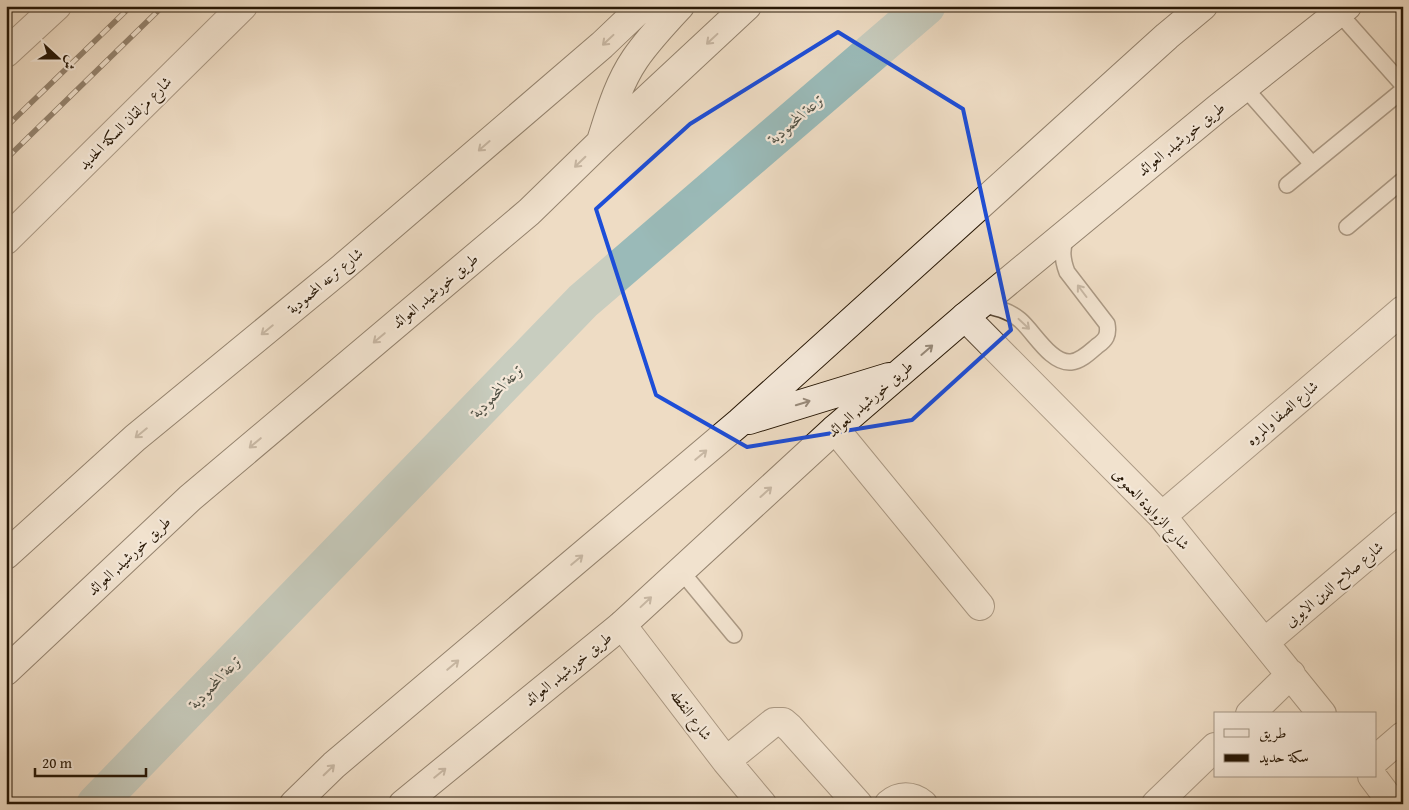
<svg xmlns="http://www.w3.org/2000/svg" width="1409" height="810" font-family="'Gentium Book Plus',Amiri,serif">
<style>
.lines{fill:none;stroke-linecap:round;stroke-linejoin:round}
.canal{stroke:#9abab8;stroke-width:39}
.lane-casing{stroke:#594835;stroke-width:18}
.street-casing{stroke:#594835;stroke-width:30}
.secondary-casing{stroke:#271705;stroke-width:30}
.lane{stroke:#f4e8d9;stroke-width:15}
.street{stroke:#f4e8d9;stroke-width:28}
.secondary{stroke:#f4e8d9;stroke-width:28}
.rail-casing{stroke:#271705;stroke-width:5.5}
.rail{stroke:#f4e8d9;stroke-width:4;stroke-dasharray:11;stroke-linecap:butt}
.oneway{stroke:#988a7a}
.marked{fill:none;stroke:#1d4ed8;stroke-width:4;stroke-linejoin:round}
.labels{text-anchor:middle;stroke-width:4.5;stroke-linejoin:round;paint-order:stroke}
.street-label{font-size:15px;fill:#271705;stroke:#f4e8d9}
.water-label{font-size:16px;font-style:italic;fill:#4f5044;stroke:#f4e8d9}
</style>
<rect width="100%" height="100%" fill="#eedcc4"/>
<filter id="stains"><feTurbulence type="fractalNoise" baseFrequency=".004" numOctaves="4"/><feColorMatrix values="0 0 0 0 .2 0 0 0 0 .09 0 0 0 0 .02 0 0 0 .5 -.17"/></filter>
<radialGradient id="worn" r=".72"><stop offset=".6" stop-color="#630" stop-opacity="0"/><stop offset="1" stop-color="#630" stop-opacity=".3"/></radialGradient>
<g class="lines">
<path class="canal" d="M96,804L583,301L926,6"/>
<g class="lane-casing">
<path id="lane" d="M1339,13L1403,85
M1245,88L1312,164
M1287,185L1403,90
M1347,227L1403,180
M981,305C995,307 1008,310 1020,320C1034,332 1051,364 1071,362C1081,361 1090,352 1097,346C1106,340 1109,335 1107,324L1067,272C1062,259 1061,248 1067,235
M681,571L734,635"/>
</g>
<g class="street-casing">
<path id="street" d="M6,53L57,6
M6,240L243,6
M965,317L1162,516L1322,714
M835,429L980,606
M1162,516L1403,310
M622,625L726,761L762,804
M1265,642L1403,525
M1250,714L1291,674
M1375,760L1403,736
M726,761L774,722H783L790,728L858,804
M1372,776L1393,804
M889,804C899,795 912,795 923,804
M1156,804L1215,747"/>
</g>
<g class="secondary-casing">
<path id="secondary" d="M601,141C610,113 618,84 635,59C648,40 664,23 680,6
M749,420L889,377
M6,555L135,438L342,268L602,45L643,6
M6,671L190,498L529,212L601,142L747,6
M294,804L334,765L740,422L1167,36L1203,6
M403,804L622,625L835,429L965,317L1218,108L1347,6"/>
</g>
<use href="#lane" class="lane"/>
<use href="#street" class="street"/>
<use href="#secondary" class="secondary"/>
<g class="rail-casing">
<path id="rail" d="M6,127L131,6
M6,159L163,6"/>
</g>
<use href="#rail" class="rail"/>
</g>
<defs><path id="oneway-shaft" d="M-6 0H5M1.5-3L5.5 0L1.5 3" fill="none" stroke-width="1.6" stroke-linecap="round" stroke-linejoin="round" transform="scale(1.25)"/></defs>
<g class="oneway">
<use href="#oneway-shaft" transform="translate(712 39) rotate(137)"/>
<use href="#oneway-shaft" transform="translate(608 40) rotate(137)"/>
<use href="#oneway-shaft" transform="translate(484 146) rotate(139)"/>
<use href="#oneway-shaft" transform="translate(580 162) rotate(136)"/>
<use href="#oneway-shaft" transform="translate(1082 291) rotate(-127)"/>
<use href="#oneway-shaft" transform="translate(1024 324) rotate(43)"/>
<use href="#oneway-shaft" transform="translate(267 330) rotate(141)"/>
<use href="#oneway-shaft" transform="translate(379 338) rotate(140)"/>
<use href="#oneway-shaft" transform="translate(927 350) rotate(-41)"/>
<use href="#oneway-shaft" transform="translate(803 403) rotate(-17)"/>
<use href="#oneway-shaft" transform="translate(141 433) rotate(141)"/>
<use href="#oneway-shaft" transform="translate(255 443) rotate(140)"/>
<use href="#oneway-shaft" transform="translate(701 455) rotate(-40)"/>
<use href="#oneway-shaft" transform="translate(766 492) rotate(-42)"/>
<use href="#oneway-shaft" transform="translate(577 560) rotate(-40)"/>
<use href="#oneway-shaft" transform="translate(646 602) rotate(-43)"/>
<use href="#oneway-shaft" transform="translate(453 665) rotate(-40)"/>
<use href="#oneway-shaft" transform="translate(329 770) rotate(-44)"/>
<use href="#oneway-shaft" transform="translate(440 773) rotate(-39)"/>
</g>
<path d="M0 0H1409V810H0ZM838,32L963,109L1011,330L912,420L747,447L656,395L596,209L690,124Z" fill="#eedcc4" fill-opacity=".55" fill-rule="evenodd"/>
<path class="marked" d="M838,32L963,109L1011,330L912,420L747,447L656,395L596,209L690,124Z"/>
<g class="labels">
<g class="street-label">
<text transform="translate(125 123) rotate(-45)" y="5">شارع مزلقان السكة الحديد</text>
<text transform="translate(1181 139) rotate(-39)" y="5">طريق خورشيد, العوائد</text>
<text transform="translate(325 281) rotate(-40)" y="5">شارع ترعه المحمودية</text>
<text transform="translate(435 291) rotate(-40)" y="5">طريق خورشيد, العوائد</text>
<text transform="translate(870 399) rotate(-41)" y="5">طريق خورشيد, العوائد</text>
<text transform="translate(1282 413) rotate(-41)" y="5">شارع الصفا والمروه</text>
<text transform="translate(1151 509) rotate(47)" y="5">شارع الزوايدة العمومى</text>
<text transform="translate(129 556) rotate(-43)" y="5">طريق خورشيد, العوائد</text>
<text transform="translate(1334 584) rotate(-40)" y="5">شارع صلاح الدين الايوبى</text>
<text transform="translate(568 669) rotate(-39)" y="5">طريق خورشيد, العوائد</text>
<text transform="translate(691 715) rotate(53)" y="5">شارع النقطه</text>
</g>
<g class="water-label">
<text transform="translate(796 118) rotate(-41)" y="6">ترعة المحمودية</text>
<text transform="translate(497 390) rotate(-46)" y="6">ترعة المحمودية</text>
<text transform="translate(215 681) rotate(-46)" y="6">ترعة المحمودية</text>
</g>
</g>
<rect width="1409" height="810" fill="none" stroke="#eedcc4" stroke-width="25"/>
<rect x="8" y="8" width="1394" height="795" fill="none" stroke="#271705" stroke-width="2.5"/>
<rect x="12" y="12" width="1384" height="785" fill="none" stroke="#271705"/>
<rect x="1214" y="712" width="162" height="65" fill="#f4e8d9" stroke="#a29484"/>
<rect x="1224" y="729" width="25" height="8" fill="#f4e8d9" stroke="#a29484"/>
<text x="1259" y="738" font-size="15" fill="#271705">طريق</text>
<rect x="1224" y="754" width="25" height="8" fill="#271705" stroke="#a29484"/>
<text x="1259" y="762" font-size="15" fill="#271705">سكة حديد</text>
<g transform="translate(58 58) rotate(111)" stroke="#f4e8d9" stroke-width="4" paint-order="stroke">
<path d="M0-4L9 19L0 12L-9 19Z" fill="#271705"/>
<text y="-8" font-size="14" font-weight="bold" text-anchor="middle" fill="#271705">ش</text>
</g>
<path d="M35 768v8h111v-8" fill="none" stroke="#271705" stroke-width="2.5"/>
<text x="42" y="768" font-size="15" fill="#271705" stroke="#f4e8d9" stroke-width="4" paint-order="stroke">20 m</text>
<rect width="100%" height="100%" filter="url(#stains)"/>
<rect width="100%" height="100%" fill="url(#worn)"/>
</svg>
